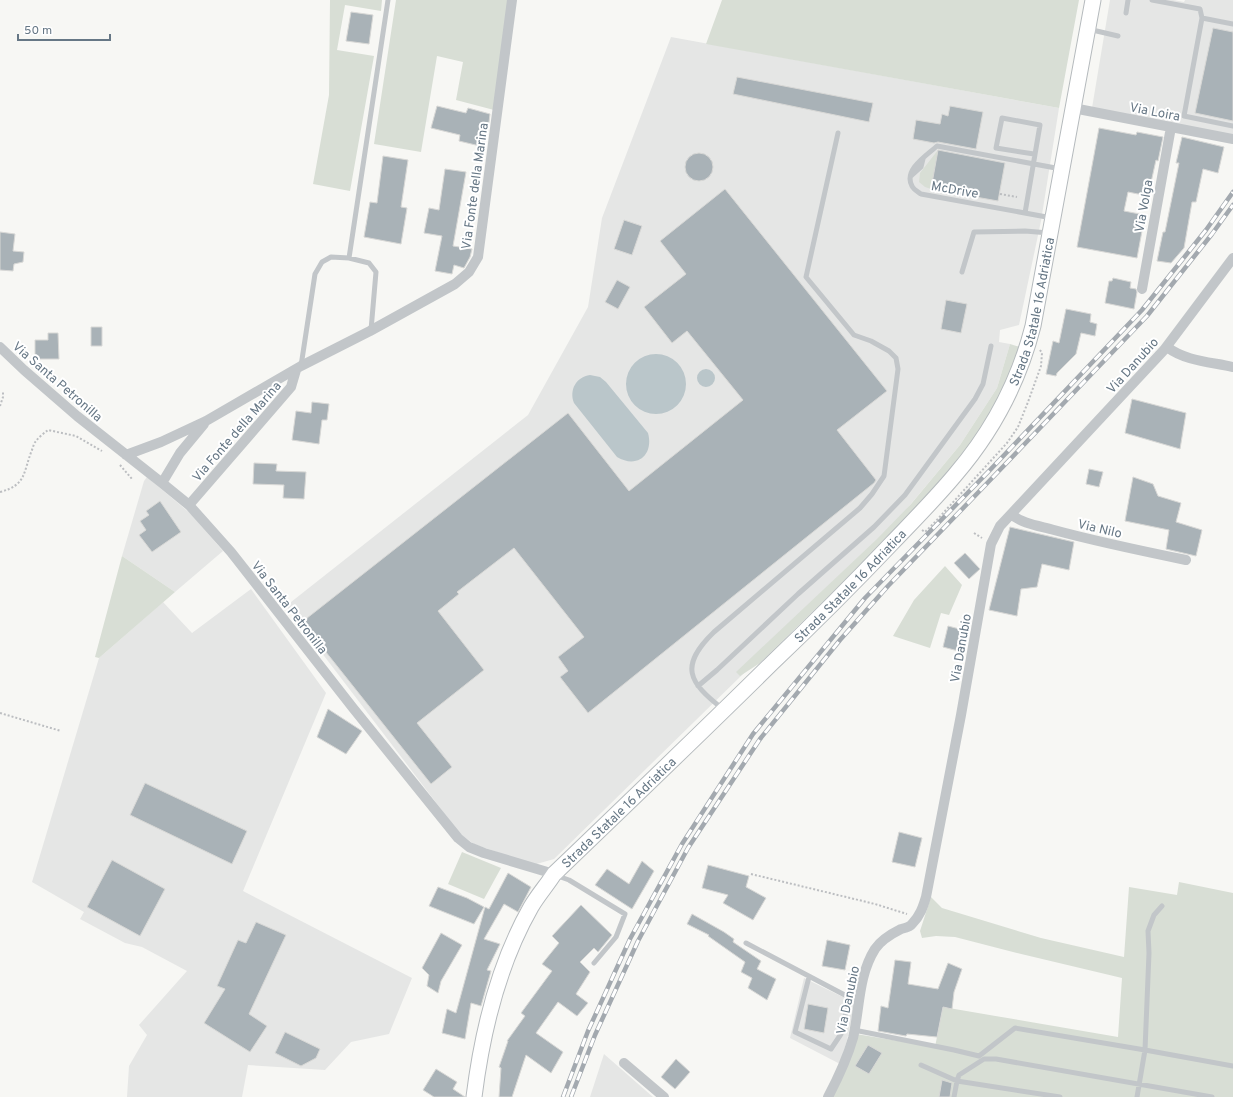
<svg xmlns="http://www.w3.org/2000/svg" width="1233" height="1097" font-family="Overpass,sans-serif">
<style>
.built{fill:#e5e6e5}
.green{fill:#d8ded5}
.water{fill:#bac6ca}
.building{fill:#a9b2b7;stroke:#d8d8d6}
.lines{fill:none;stroke-linecap:round;stroke-linejoin:round}
.primary-casing{stroke:#b5babd;stroke-width:17}
.path{stroke:#bcbec1;stroke-width:2;stroke-dasharray:2 2;stroke-linecap:butt}
.service{stroke:#c2c6c9;stroke-width:5}
.minor{stroke:#c2c6c9;stroke-width:10}
.primary{stroke:#fff;stroke-width:15}
.rail-casing{stroke:#a3a9af;stroke-width:4.5}
.rail{stroke:#fff;stroke-width:3;stroke-dasharray:9;stroke-linecap:butt}
.labels{text-anchor:middle;stroke-width:4;stroke-linejoin:round;paint-order:stroke}
.street-label{font-size:13px;fill:#667785;stroke:#fff}
</style>
<rect width="100%" height="100%" fill="#f7f7f4"/>
<path class="built" d="M1110,0H1173L1184,2L1185,0H1233V135L1092,108Z
M671,37L1059,108L1041,221L1019,325L1000,330L999,342L1010,344L997,388L960,445L885,535L554,859L533,865L474,844L460,834L286,606L528,415L588,307L602,218Z
M147,477L191,514L223,551L175,592L122,556L144,481Z
M251,589L326,693L243,891L412,978L389,1034L351,1042L325,1070L248,1065L242,1097H127L129,1066L147,1035L139,1025L187,971L142,947L125,943L80,919L84,912L32,882L99,658L163,602L192,633Z
M804,978L855,1003L847,1040L840,1064L790,1038Z
M604,1054L653,1097H590Z"/>
<path class="green" d="M330,0H382L381,11L345,5L337,50L374,56L350,191L313,184L329,95Z
M396,0H509L494,110L456,100L463,62L437,56L421,152L374,144Z
M722,0H1079L1059,108L706,44Z
M938,150L931,189L925,187L919,182L920,173Z
M1010,344L1020,347L1005,391L956,467L875,551L760,663L740,676L736,672L877,539L911,504L960,445L997,388Z
M122,556L175,592L99,658L95,657Z
M945,566L962,585L949,615L941,613L930,648L893,636L914,600Z
M462,852L501,868L484,899L448,884Z
M1179,882L1233,893V1097H827L856,1034L935,1047L943,1007L1118,1037L1122,978L1013,952L955,937L936,936L922,938L920,931L931,897L942,908L1041,938L1124,957L1129,887L1177,895Z"/>
<path class="water" d="M626 384a30 30 0 1 1 60 0a30 30 0 1 1-60 0Z
M697 378a9 9 0 1 1 18 0a9 9 0 1 1-18 0Z
M590,375L600,377L606,382L648,433C654,455 637,469 617,457L574,403C569,390 576,377 590,375Z"/>
<path class="building" d="M351,12L373,15L369,44L346,41Z
M1213,28L1233,32V121L1195,113Z
M737,77L873,103L869,122L733,94Z
M437,106L466,113L468,108L490,114L488,130L484,147L459,141L460,135L431,128Z
M950,106L983,112L976,149L938,142L934,143L913,139L916,120L940,124L942,114L948,116Z
M1099,128L1136,135L1137,132L1163,137L1158,161L1156,160L1148,196L1128,192L1124,211L1145,215L1137,258L1077,247Z
M1182,137L1224,147L1218,173L1203,169L1196,202H1192L1184,248L1171,263L1157,261L1163,232H1165L1179,163H1176Z
M938,150L1005,163L998,201L931,189Z
M685 167a14 14 0 1 1 28 0a14 14 0 1 1-28 0Z
M383,156L408,160L401,207L407,208L401,244L364,237L370,202L377,203Z
M445,169L466,172L453,246L472,249L470,257L464,268L454,265L452,274L435,271L442,236L424,233L429,208L439,210Z
M725,189L887,391L837,430L876,480L874,483L588,713L560,677L568,671L558,657L584,637L514,548L457,592L459,594L438,611L484,670L417,723L452,767L431,784L302,622L568,413L629,491L743,400L687,331L672,343L644,307L686,274L660,241Z
M624,220L642,226L632,255L614,249Z
M0,232L15,234L13,251L24,252L23,262L14,264L13,271L0,270Z
M1113,278L1131,282L1130,288L1136,289L1137,292L1134,309L1105,303L1109,281H1112Z
M617,280L630,287L618,309L605,302Z
M946,300L967,304L961,333L941,329Z
M1066,309L1091,314L1090,322L1097,324L1095,336L1081,333L1076,354L1057,373L1056,376L1046,374L1053,341L1059,343Z
M91,327H102V346H91Z
M48,333H58L59,359H35V340H48Z
M1132,399L1186,413L1180,449L1125,433Z
M312,402L329,404L327,420H322L319,444L292,440L296,411L311,413Z
M254,463L277,464L276,471L306,472L304,499L283,498L284,485L253,484Z
M1089,469L1103,472L1099,487L1086,484Z
M1133,477L1153,484L1158,496L1181,503L1176,522L1202,530L1196,556L1166,549L1169,530L1125,521Z
M160,501L181,532L152,552L139,535L146,530L140,521L149,515L146,511Z
M1010,527L1074,542L1069,570L1042,564L1037,587L1021,589L1017,616L989,610Z
M965,553L980,569L969,579L954,563Z
M948,626L967,631L962,652L943,647Z
M328,709L362,731L346,754L317,737Z
M145,783L247,831L232,864L130,815Z
M899,832L922,838L915,867L892,862Z
M112,860L165,889L140,936L87,907Z
M642,861L654,871L632,909L595,885L607,869L629,884Z
M708,865L749,876L746,887L766,898L753,920L723,903L728,895L702,888Z
M508,873L531,887L518,912L504,904L484,939L500,944L487,970L491,971L481,1006L471,1003L465,1039L442,1033L447,1009L456,1013L485,907L489,909Z
M438,887L467,898L484,907L474,924L429,906Z
M581,905L612,935L598,952L594,948L580,962L590,972L576,994L588,1003L577,1016L558,1002L536,1033L563,1052L551,1073L526,1055L512,1097H499L501,1068L499,1067L508,1041H507L525,1016L521,1013L552,971L542,964L559,943L552,936Z
M692,914L724,932L734,939L733,942L761,961L757,969L776,979L767,1000L748,988L752,978L741,972L745,962L708,936L709,935L687,924Z
M256,922L286,935L249,1014L267,1026L250,1052L204,1023L225,989L217,986L238,940L246,943Z
M441,933L462,945L441,981L438,993L427,986L429,975L422,968Z
M827,940L850,945L845,970L822,966Z
M895,960L911,962L908,984L938,989L948,963L962,969L954,992L952,1009L943,1007L937,1037L907,1034L906,1036L878,1031L881,1006L888,1008Z
M808,1004L828,1008L824,1033L804,1029Z
M285,1032L320,1049L316,1058L301,1066L275,1053Z
M868,1045L882,1053L869,1074L855,1066Z
M676,1059L690,1072L675,1089L661,1077Z
M436,1069L457,1082L453,1089L465,1097H434L423,1090Z
M942,1080L952,1083L950,1097H939Z"/>
<g class="lines">
<g class="primary-casing">
<g id="primary">
<path id="s1" d="M474,1097C482,1033 499,963 531,907C538,895 547,885 554,874C627,804 700,734 772,663C813,624 853,584 892,543C913,521 935,499 955,475C992,432 1019,381 1033,326L1093,0"/>
</g>
</g>
<path class="path" d="M1000,194L1017,197
M0,406L3,397V392
M120,465L132,479
M0,492C27,485 23,472 32,450C33,447 34,443 36,441C39,437 44,433 48,430L76,436L102,451
M922,530L925,532L935,522L1007,443L1018,427L1028,402L1041,366L1042,353L1040,350
M974,533L982,538
M0,713L61,731
M751,874L875,904L907,914"/>
<path class="service" d="M1152,0L1200,9L1202,18L1184,116L1233,126
M1126,13L1128,0
M1202,18L1233,24
M1088,29L1118,36
M911,176L921,167L923,159
M1025,213L1040,125L1002,118L996,148L1034,154
M1052,218L921,194C918,192 913,189 912,186C903,170 927,155 937,146L1061,169
M349,258L388,0
M962,272L974,232L1025,231L1049,233
M301,366L315,274L322,262L331,257L349,258L369,263L376,272L371,330
M698,686L717,670L798,594L874,527L905,495L975,399L983,384L991,346
M723,709C688,682 679,666 714,632L860,508L872,494L884,476L898,369L896,358L889,351L871,341L854,335L806,277L838,133
M555,875L569,880L625,914L616,937L594,963
M746,943L858,1002
M809,977L795,1032L831,1049L841,1034L849,998
M854,1030L954,1050L979,1056L1015,1028L1145,1050L1149,953L1148,931L1154,915L1162,906
M921,1065L957,1081L1060,1097
M954,1097L957,1081L959,1075L984,1059H996L1212,1097
M1137,1097L1145,1050L1233,1066"/>
<path class="minor" d="M1073,108L1233,139
M1142,289L1171,127
M0,347L24,370L77,416L162,483L189,505L231,552L353,708L458,838L469,847L484,853L554,874
M1167,347C1185,361 1211,362 1233,367
M126,455L161,442L206,421L301,366L370,331L455,284L469,272L478,257L512,0
M162,483L180,453L204,424
M189,505L291,387L296,370
M1011,514C1022,524 1040,526 1054,530C1098,542 1142,551 1186,560
M624,1063L664,1097
M828,1097C838,1078 847,1059 853,1038C860,1008 858,976 875,949C881,940 891,934 901,929C905,928 910,927 912,924C920,916 923,907 926,897L961,715L991,544L1000,526L1164,350L1233,258"/>
<use href="#primary" class="primary"/>
<g class="rail-casing">
<path id="rail" d="M563,1097L588,1031L630,939L682,844L753,734L865,598L990,470L1142,310L1206,230L1233,192
M571,1097L595,1035L638,941L688,848L760,739L840,640L888,586L995,475L1147,316L1212,234L1233,205"/>
</g>
<use href="#rail" class="rail"/>
</g>
<g class="labels">
<g class="street-label">
<text transform="translate(1155 111) rotate(11)" y="5">Via Loira</text>
<text transform="translate(474 186) rotate(-82)" y="5">Via Fonte della Marina</text>
<text transform="translate(955 189) rotate(10)" y="5">McDrive</text>
<text transform="translate(1143 206) rotate(-80)" y="5">Via Volga</text>
<text dy="5" stroke="none"><textPath href="#s1" startOffset="989">Strada Statale 16 Adriatica</textPath></text>
<text transform="translate(1132 365) rotate(-48)" y="5">Via Danubio</text>
<text transform="translate(58 381) rotate(41)" y="5">Via Santa Petronilla</text>
<text transform="translate(236 431) rotate(-49)" y="5">Via Fonte della Marina</text>
<text transform="translate(1100 528) rotate(13)" y="5">Via Nilo</text>
<text dy="5" stroke="none"><textPath href="#s1" startOffset="653">Strada Statale 16 Adriatica</textPath></text>
<text transform="translate(290 607) rotate(52)" y="5">Via Santa Petronilla</text>
<text transform="translate(960 648) rotate(-80)" y="5">Via Danubio</text>
<text dy="5" stroke="none"><textPath href="#s1" startOffset="329">Strada Statale 16 Adriatica</textPath></text>
<text transform="translate(847 1000) rotate(-78)" y="5">Via Danubio</text>
</g>
</g>
<path d="M18 34v6h92v-6" fill="none" stroke="#667785" stroke-width="2"/>
<text x="24" y="34" font-size="12" fill="#667785" stroke="#ffffff" stroke-width="3" paint-order="stroke">50 m</text>
</svg>
